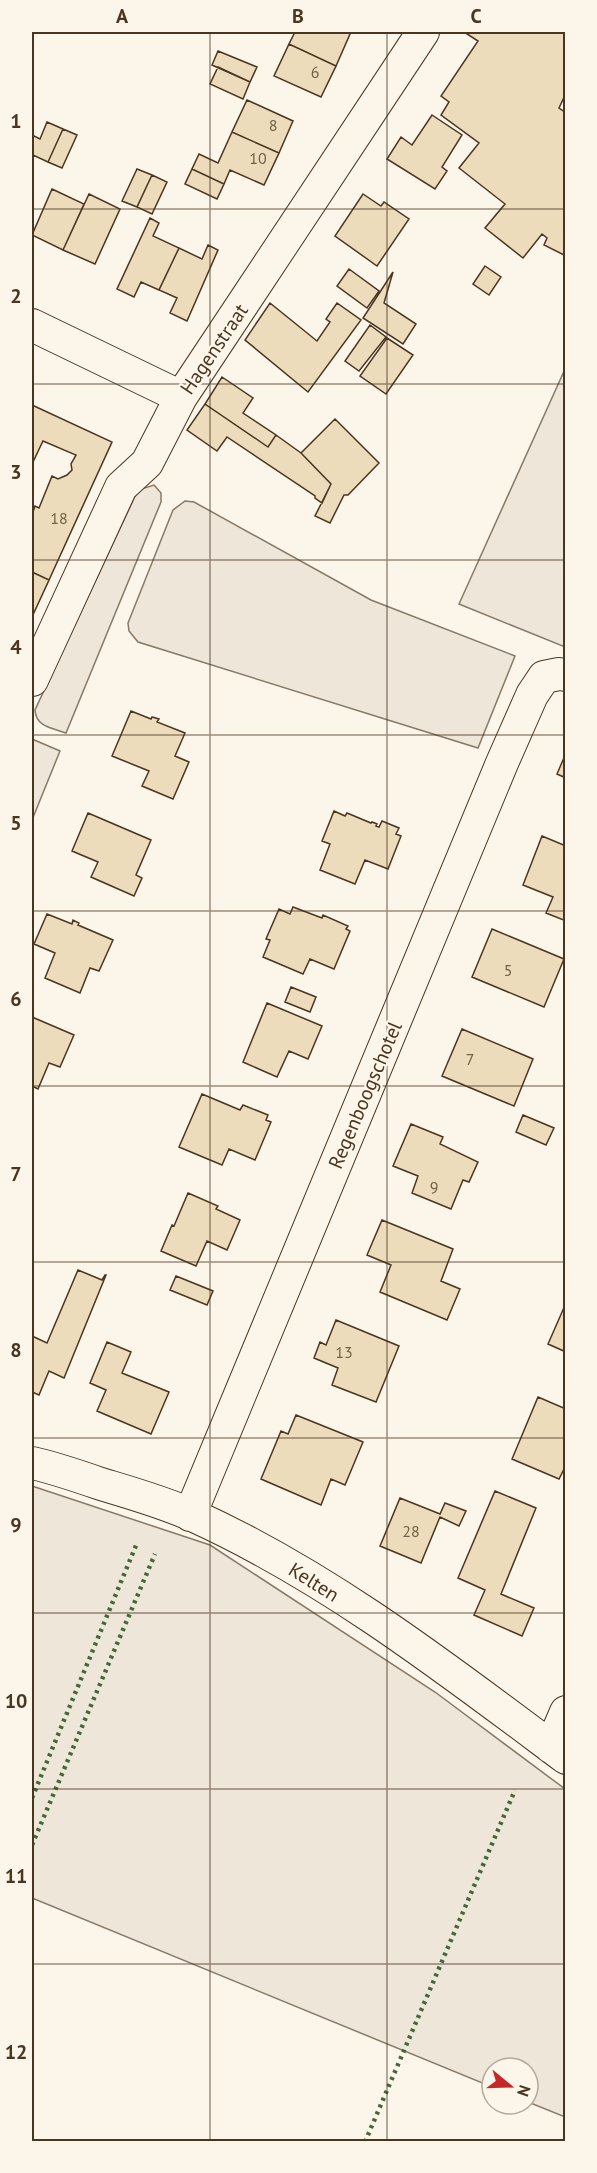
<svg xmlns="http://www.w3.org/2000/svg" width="597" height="2173" font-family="'PT Sans',sans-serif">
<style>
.green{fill:#ede6d9;stroke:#887966;stroke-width:1.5}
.building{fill:#ecdcbc;stroke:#4a3520;stroke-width:1.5}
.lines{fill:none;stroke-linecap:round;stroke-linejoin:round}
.street-casing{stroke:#4a3520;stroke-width:34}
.street{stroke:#fbf6e9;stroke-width:32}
.hedge{stroke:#436837;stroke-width:4.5;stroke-dasharray:3 4.5;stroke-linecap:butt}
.grid{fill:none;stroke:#4a3520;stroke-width:1.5;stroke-opacity:0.55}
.labels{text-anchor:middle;stroke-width:4.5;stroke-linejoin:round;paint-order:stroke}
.number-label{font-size:16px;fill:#725f47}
.street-label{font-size:20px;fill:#4a3520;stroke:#fbf6e9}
.neatline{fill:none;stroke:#4a3520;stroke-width:2}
.grid-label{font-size:20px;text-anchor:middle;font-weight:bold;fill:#4a3520}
</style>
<rect width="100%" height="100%" fill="#fbf6e9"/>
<path class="green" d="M565,369V647L459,604Z
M154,485L161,493V502L66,733C52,728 36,727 35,710L138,490Z
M185,501L194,502L371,600L515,656L478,748L138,642L129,631L128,623L173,510Z
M32,739L60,751L32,820Z
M32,1486L210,1545L435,1692L565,1789V2117L528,2102V2068H492V2087L32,1898Z"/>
<path class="building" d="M295,32H346L350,34L336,66L289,44Z
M464,32H566V93L559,108L566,113V256L544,245L547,238L542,234L523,258L485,228L505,204L459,168L479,143L441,115L449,102L441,96L478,41Z
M289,44L336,66L321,97L274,76Z
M218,51L257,67L250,82L212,65Z
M218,67L250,82L243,99L210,84Z
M247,100L293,121L279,153L232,132Z
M432,115L462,135L442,167L447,171L435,189L387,159L401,137L412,145Z
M47,122L63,129L48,162L33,155L32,158V135L40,139Z
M63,129L77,135L62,168L48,162Z
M232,132L279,153L264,185L230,170L224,184L192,169L199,154L218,163Z
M137,169L152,175L137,207L122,201Z
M192,169L224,184L217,199L185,184Z
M152,175L167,182L152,214L137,207Z
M52,189L84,204L63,250L32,235Z
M89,194L120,209L95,264L63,250Z
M363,194L381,206L384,202L409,219L377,266L335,236Z
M150,218L159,223L153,236L179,248L159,290L141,282L134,297L117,289Z
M208,245L218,250L187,321L170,313L177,298L159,290L179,248L202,259Z
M485,266L501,277L489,295L473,284Z
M349,269L379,291L367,308L337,286Z
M393,272L384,303L416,324L403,344L363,318Z
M270,303L317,341L330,322L326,319L337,303L361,320L308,392L245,340Z
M370,325L386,337L359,371L345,361Z
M387,338L413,355L386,394L360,376Z
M222,377L253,398L243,413L276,435L268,447L205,404Z
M205,404L268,447L276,435L301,453L331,484L322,503L315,498V496L227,437L217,451L187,430Z
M32,405L112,442L49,580L32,572V515L35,506L39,508L52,476L58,479L67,475L72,470L71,464L76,455L43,441L33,462L32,461Z
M335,419L379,463L348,495H344L330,523L315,516L331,484L301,453Z
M32,572L49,580L32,617Z
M131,711L151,719L152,717L159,719L157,722L185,733L175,756L189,762L173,799L142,786L149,771L112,756Z
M566,753V778L557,774Z
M334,811L345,816L347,813L371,823L372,822L377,824L376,826L379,827L382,821L399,828L396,834L401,836L388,869L365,860L355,884L320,870L330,844L322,841Z
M88,813L151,840L136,875L142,878L134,896L91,877L98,862L72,851Z
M542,836L566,846V921L546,913L553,897L523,885Z
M293,907L322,918L323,915L348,926L346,929L350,931L334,969L310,959L303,974L263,957L270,940L266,939L279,909L290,914Z
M47,914L72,924L73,920L79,923L78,925L113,940L99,971L90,968L80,993L45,978L55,953L34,944Z
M492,929L564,959L544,1007L472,977Z
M291,987L316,997L310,1012L285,1002Z
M267,1003L322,1026L308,1059L289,1051L277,1077L243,1062Z
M32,1017L74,1035L60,1067L49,1063L38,1089L32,1086Z
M462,1029L533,1059L514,1106L442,1076Z
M202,1094L240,1110L243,1105L268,1115L266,1120L271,1122L255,1160L229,1149L222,1165L179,1147Z
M523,1115L554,1128L546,1145L516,1132Z
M411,1124L443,1137L440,1144L478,1162L469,1182L463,1180L451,1209L412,1193L418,1176L393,1166Z
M188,1193L218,1206L216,1209L240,1220L227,1250L207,1241L196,1266L161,1251L172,1225L174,1226Z
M382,1220L453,1249L441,1281L460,1289L447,1320L380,1292L391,1265L367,1255Z
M78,1270L102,1280L105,1275H106L64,1378L49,1371L39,1395L32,1392V1336L47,1343Z
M176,1276L213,1291L207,1305L170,1290Z
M566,1303V1352L548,1344Z
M336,1320L399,1346L376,1402L332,1385L338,1368L314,1358L320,1342L326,1345Z
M107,1342L131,1352L122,1373L169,1392L151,1434L97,1411L106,1390L90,1383Z
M538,1397L566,1409V1465L559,1479L512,1459Z
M296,1415L363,1442L345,1485L331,1479L321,1505L261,1479L281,1431L288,1434Z
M495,1491L536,1508L501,1594L534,1608L522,1636L474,1615L485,1590L458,1578Z
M400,1498L440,1514L445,1503L466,1511L459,1526L440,1517L421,1563L380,1546Z"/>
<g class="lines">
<g class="street-casing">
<path id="street" d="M32,325L181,397
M32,680L121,487L147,463L181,397L423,32
M32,1463C55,1468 78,1476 101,1484C131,1493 163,1502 192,1515C327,1576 447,1669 566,1758
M190,1515L502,763L532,695L544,677L559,674L566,675
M551,1747L566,1712"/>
</g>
<use href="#street" class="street"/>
<path class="hedge" d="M32,1798L137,1543
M32,1845L155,1554
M365,2142L515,1790"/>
</g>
<path class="grid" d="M210,32V2142M387,32V2142M32,209H566M32,384H566M32,560H566M32,735H566M32,911H566M32,1086H566M32,1262H566M32,1438H566M32,1613H566M32,1789H566M32,1964H566"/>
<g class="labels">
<g class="number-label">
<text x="315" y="78">6</text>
<text x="273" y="131">8</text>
<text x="258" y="164">10</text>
<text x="59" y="524">18</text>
<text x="508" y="976">5</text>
<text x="470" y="1065">7</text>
<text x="434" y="1193">9</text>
<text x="344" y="1358">13</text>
<text x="411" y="1537">28</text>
</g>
<g class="street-label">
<text transform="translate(214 349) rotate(-56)" y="7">Hagenstraat</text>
<text transform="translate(365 1095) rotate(-67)" y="7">Regenboogschotel</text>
<text transform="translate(314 1582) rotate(32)" y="7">Kelten</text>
</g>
</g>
<rect width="597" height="2173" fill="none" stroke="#fbf6e9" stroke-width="66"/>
<g transform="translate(510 2086) rotate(109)"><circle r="28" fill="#fbf6e9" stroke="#b4a999" stroke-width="1.5"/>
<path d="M0-4.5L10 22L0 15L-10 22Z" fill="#c62828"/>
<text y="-9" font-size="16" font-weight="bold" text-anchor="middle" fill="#4a3520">N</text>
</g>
<rect x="33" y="33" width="531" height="2107" class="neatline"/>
<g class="grid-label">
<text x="122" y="23">A</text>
<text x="298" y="23">B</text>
<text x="476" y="23">C</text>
<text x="16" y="128">1</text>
<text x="16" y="303">2</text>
<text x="16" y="479">3</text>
<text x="16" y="654">4</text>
<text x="16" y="830">5</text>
<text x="16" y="1006">6</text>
<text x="16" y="1181">7</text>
<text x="16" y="1357">8</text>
<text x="16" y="1532">9</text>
<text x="16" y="1708">10</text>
<text x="16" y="1883">11</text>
<text x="16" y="2059">12</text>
</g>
</svg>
